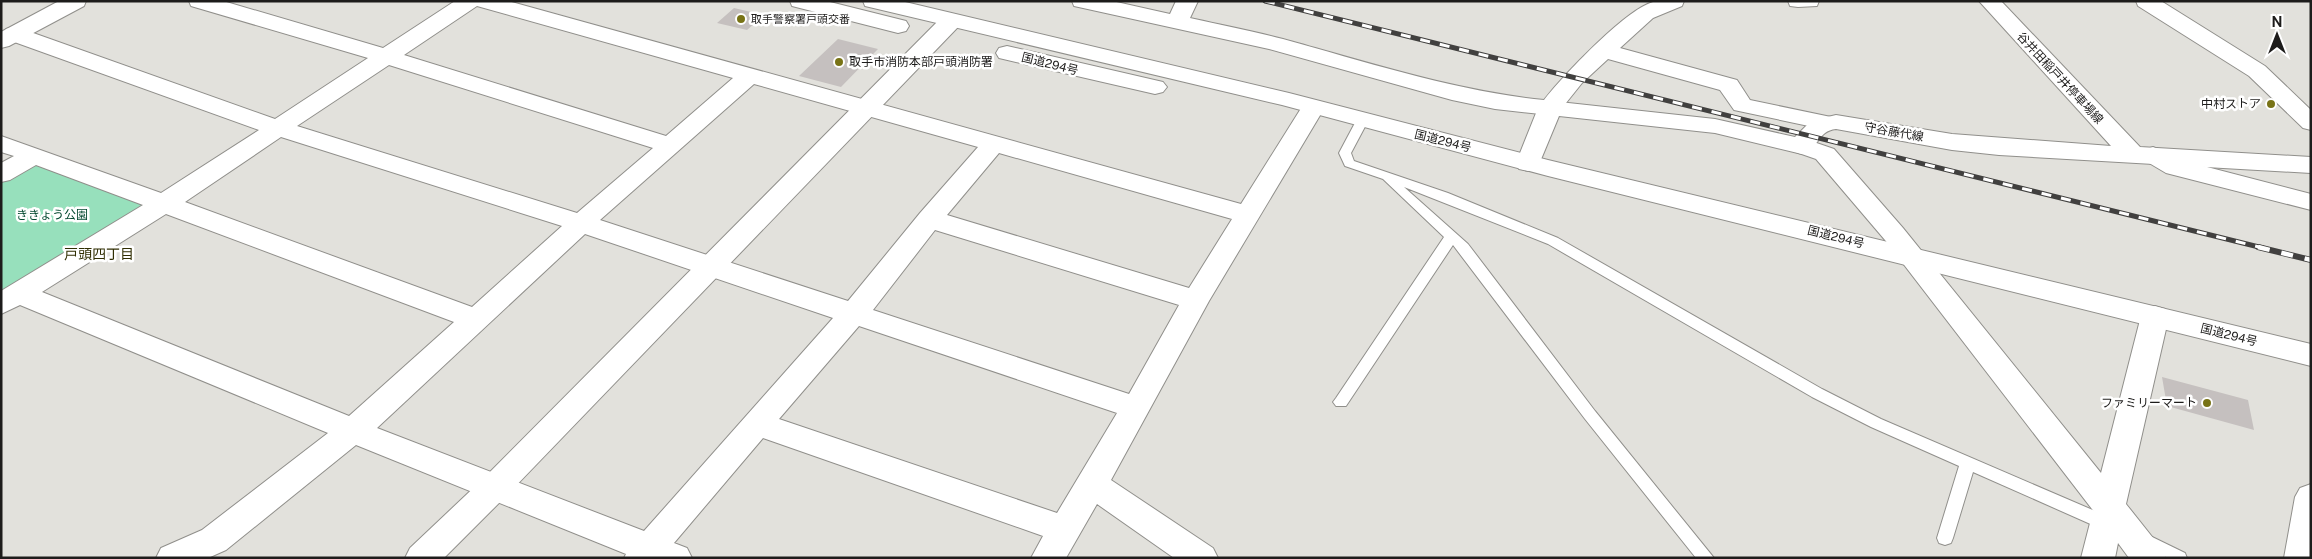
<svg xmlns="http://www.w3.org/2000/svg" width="2312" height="559" font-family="'Public Sans','Noto Sans JP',sans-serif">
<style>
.green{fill:#97e0bc}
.building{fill:#c5c0bf}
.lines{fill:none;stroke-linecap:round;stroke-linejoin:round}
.lane-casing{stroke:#908f8b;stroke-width:2}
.street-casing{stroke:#908f8b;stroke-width:2}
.secondary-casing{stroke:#908f8b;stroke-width:2}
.highway-casing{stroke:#908f8b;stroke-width:2}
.lane{fill:#fff;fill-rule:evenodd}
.street{fill:#fff;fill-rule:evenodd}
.secondary{fill:#fff;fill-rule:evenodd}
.highway{fill:#fff;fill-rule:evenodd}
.rail-far1-casing{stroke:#41403f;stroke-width:5}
.rail-casing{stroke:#41403f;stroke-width:6}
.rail-far1{stroke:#fff;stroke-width:3;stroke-dasharray:10;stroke-linecap:butt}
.rail{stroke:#fff;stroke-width:4.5;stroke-dasharray:12;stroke-linecap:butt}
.poi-dot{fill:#787316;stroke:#fff;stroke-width:2}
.labels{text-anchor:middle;stroke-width:5;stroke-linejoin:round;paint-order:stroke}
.far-poi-label{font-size:11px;fill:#1d1c1b;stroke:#fff;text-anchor:start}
.poi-label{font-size:12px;fill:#1d1c1b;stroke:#fff;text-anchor:end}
.street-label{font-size:12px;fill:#1d1c1b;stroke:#fff}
.park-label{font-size:12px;fill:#044930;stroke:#fff}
.neighbourhood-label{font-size:14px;fill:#302e02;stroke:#fff}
</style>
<rect width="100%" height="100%" fill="#e2e1dc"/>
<path class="green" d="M33,156L166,202L1,304V174Z"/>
<path class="building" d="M734,8L764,15L747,30L717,23Z
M838,39L878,49L841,87L799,76Z
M2162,377L2248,400L2254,430L2167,406Z"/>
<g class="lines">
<g class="lane-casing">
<path id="lane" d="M1362,117L1368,121L1351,153L1354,161L1448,193L1558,238L1822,389L1881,419L2116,520L2118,525L2116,530L2110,532L2104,530L1973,472L1953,538L1951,543L1945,545L1939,543L1937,538L1959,466L1871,427L1812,397L1548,244L1404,187L1468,244L1595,411L1714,558H1696L1585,419L1453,245L1346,406H1336L1333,402L1336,398L1444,237L1383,179L1345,166L1339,153L1356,121Z
M2146,534L2185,553L2187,558C2171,558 2146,558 2138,541L2140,536Z"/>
</g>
<g class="street-casing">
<path id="street" d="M189,1H223L383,48L455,1H508L1241,204L1305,102L1313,100L1321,102L1325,107L1209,301L1111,480L1213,548L1218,558H1174L1097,504L1066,558H1031L1043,536L763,438L674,543L687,548L692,558H624L626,554L356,445L226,550L208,558H156L161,548L202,530L328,433L20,305L1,314V291L143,205L36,165L10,180L1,182V163L14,156L1,152V136L161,193L259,130L6,39L3,34L6,29L14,27L22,29L275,119L368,58L191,6ZM477,6L733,78L666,136L404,55ZM389,65L653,148L577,213L297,126ZM754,84L978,147L920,213L848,301L600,220ZM281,137L562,226L472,307L185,202ZM999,153L1232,219L1189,288L947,215ZM166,214L454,322L349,416L42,292ZM935,230L1179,305L1129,394L873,310ZM585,234L833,318L644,531L377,428ZM859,326L1117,413L1057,513L779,419Z
M1072,1H1112L1170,14L1176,1H1198L1190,18C1221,25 1253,31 1283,39C1370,63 1455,91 1544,100C1563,76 1625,10 1653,2C1662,0 1675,1 1684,1L1682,6L1653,18L1620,48L1737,80L1750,100L1831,117L1835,122L1831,127L1823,129L1734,110L1720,90L1608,59L1582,83L1558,113L1550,115L1495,109L1452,100L1269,49L1074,6Z
M1788,1H1819L1817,6L1798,7L1790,6Z
M2136,1H2161L2265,66L2311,110V130L2303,128L2249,76L2138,6Z
M1802,138L1834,149L1903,228L2101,473L2141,316L2145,309L2155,306L2165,309L2169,316L2126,504L2161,548L2166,558H2129L2118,543L2115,558H2081L2090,523L2095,513L1885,240L1816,159L1793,151L1790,146L1793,141Z
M2153,147L2184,161L2311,194V210L2166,173L2144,160L2141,155L2144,150Z
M2311,484V558H2284L2295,497L2300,488Z"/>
</g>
<g class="secondary-casing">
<path id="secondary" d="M59,1H86L84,6L9,46L1,48V32Z
M1979,1H2001L2140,147L2311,157V173L1999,155L1952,150L1836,129C1817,131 1819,149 1802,154L1715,133L1559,116L1537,169L1528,171L1519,169L1516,163L1538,108L1542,103L1550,101L1715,119L1795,137L1811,121L1836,115L1952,134L2111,146Z
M951,14L959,16L962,21L959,26L505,497L444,558H405L410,548L483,479L943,16Z"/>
</g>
<g class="highway-casing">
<path id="highway" d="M790,1H826L906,21L909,26L906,31L898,33L792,6Z
M863,1H901L1289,93L1548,160L2311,344V366L1548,176L1282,105L865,6Z
M1007,46L1163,82L1167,87L1163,92L1155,94L999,58L996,53L999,48Z"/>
</g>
<use href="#lane" class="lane"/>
<use href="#street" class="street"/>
<use href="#secondary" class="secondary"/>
<use href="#highway" class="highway"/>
<g class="rail-far1-casing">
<path id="rail-far1" d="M1265,1L2263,248"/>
</g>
<g class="rail-casing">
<path id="rail" d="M2258,247L2311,260"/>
</g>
<use href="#rail-far1" class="rail-far1"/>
<use href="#rail" class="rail"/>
</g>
<g class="poi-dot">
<circle cx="741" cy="19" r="5"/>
<circle cx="839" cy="62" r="5"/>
<circle cx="2271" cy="104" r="5"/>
<circle cx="2207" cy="403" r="5"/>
</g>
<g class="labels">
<g class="far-poi-label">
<text x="751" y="23">取手警察署戸頭交番</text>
</g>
<g class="poi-label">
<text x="849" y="66" text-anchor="start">取手市消防本部戸頭消防署</text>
<text x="2261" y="108">中村ストア</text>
<text x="2197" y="407">ファミリーマート</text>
</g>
<g class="street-label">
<text transform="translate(1050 64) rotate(14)" y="4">国道294号</text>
<text transform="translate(2060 78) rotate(47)" y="4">谷井田稲戸井停車場線</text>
<text transform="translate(1894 132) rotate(10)" y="4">守谷藤代線</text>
<text transform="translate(1443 141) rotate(14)" y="4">国道294号</text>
<text transform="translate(1836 237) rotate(14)" y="4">国道294号</text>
<text transform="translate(2229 335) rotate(14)" y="4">国道294号</text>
</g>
<g class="park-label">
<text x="52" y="219">ききょう公園</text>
</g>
<g class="neighbourhood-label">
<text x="99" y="259">戸頭四丁目</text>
</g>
</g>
<rect width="2312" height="559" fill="none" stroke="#1d1c1b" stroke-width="5"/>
<g transform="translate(2277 35)" stroke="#ffffff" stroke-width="4" paint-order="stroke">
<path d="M0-4L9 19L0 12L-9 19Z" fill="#1d1c1b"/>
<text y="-8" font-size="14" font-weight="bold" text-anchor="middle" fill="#1d1c1b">N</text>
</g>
</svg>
